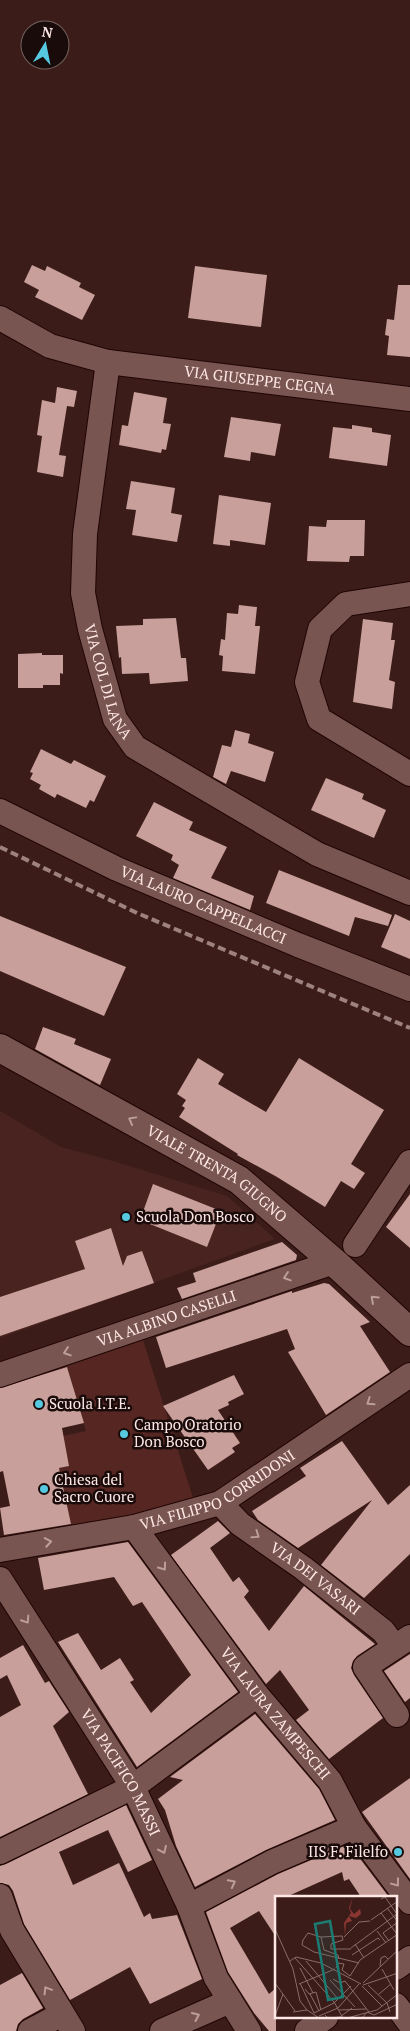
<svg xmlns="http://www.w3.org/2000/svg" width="410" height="2031" font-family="'PT Serif',serif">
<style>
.built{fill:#492320}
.grass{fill:#562622}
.building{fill:#c89f9a}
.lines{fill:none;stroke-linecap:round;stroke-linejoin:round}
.street-casing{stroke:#200504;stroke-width:26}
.secondary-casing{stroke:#200504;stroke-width:30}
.street{stroke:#795551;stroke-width:24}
.secondary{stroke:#795551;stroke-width:28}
.rail{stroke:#9d827f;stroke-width:4;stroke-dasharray:8 4;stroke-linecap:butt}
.oneway{stroke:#bc9e9a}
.poi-dot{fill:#56c9e1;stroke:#190b09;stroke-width:2}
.labels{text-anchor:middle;stroke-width:5;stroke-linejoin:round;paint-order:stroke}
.street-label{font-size:15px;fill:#fee7e4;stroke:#190b09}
.poi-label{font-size:15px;fill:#fee7e4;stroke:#190b09;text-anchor:start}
.inset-road{fill:none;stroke:#896d6a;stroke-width:1}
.view{fill:#1b7c74;fill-opacity:0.15;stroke:#1b7c74;stroke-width:2.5}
.inset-edge{fill:none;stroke:#fee7e4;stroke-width:2.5}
</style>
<rect width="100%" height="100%" fill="#3b1c19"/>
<path class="built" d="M0,1111L61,1147L113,1161L227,1196L275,1239L0,1338Z"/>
<path class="grass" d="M143,1340L194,1501L72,1529L59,1468L69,1466L63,1436L86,1431L67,1366Z"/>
<path class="building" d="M32,265L45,271L47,266L81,283L79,287L95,295L82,320L35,297L39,290L24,282Z
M195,266L267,275L261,327L188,318Z
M398,285H410V357L387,355L389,336L385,335L387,319L394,320Z
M57,387L77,391L74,407L67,406L59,455L66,456L63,477L37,472L42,436L37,435L42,400L55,403Z
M134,392L167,398L163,423L171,424L166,450L162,449L161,453L119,445L122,425L128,426Z
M231,417L281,424L275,456L251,452L250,461L224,457Z
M352,425L372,428V432L391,435L387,466L329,458L333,427L352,429Z
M131,481L175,488L171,513L182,515L177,542L132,535L136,510L126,509Z
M219,495L271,503L265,545L230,540V546L213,544Z
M327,520H365L364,556H350L349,562L307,561L309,526L326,527Z
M239,605L257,607L255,626H260L255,674L222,671L223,656L219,655L221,639L225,640L227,613L238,614Z
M176,618L181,658H186L188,681L150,684L149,673L122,674L121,657L119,658L116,626L143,625V619Z
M363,619L393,623L391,640H395L389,680L395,682L392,709L353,702Z
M42,653V655H63V674L60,673V685H43V688H18V654Z
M235,730L250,734L248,743L274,752L265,782L231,771L226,784L213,777L222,745L231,747Z
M41,749L71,764L74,760L106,776L94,802L90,800L86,808L57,794L55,798L39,789L41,785L30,779L33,773L30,772Z
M326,778L364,794L362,799L386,810L374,838L311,810Z
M154,802L193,822L189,830L227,847L211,878L254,896L250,910L173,878L179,865L171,860L173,855L136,836Z
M279,870L392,915L388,926L355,917L349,936L266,903Z
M395,914L410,921V959L381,947Z
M0,916L126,967L104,1016L0,971Z
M43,1027L76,1039L74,1044L111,1059L100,1085L35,1049Z
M198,1058L224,1074L218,1084L266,1112L299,1058L384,1110L351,1164L365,1173L354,1189L341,1181L325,1207L277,1177L237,1155L238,1154L179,1117L185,1108L182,1106L186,1100L177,1094Z
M153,1184L221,1211L207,1247L140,1220Z
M410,1194V1248L386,1227Z
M111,1228L123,1266L127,1256L142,1251L154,1283L0,1336V1297L85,1269L75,1241Z
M282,1242L297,1255L296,1260L182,1299L177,1288L196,1282L193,1273Z
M324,1283L329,1284L370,1322L360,1326L390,1372L326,1415L288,1352L295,1349L287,1329L166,1368L156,1337L292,1291V1293Z
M67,1367L84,1423L62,1428L69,1466L59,1468L71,1524L4,1535L0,1508L10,1506L3,1471L0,1472V1388Z
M234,1375L244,1394L228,1402L229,1405L218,1410L240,1443L232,1448L235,1452L208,1470L163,1406Z
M342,1441L388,1505L410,1485V1554L364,1598L321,1565L372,1500L298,1548L258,1520L252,1511L306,1476L300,1468Z
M218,1521L230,1533L210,1548L233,1582L239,1577L249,1591L244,1597L269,1631L304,1586L375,1644L357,1656L353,1661L351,1668L354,1675L383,1718L329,1759L296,1720L309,1710L280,1670L266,1684L171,1555Z
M128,1542L238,1692L137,1767L58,1642L78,1633L101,1670L120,1658L134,1680L130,1682L151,1713L191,1675L142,1602L133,1606L114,1577L44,1590L38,1558Z
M23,1645L45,1683L49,1681L69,1712L53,1726L88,1794L0,1837V1717L21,1705L7,1675L0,1679V1658Z
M410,1654V1698L405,1702L384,1671Z
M255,1714L319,1789L335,1820L266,1850L195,1887L176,1846L165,1810L158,1799L183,1780L170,1777Z
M410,1778V1879L362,1812Z
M126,1805L152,1860L128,1872L108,1830L59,1852L73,1885L119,1863L144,1917L150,1913L152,1919L177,1915L202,1979L150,2004L130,1967L70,2000L24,1924L13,1891L9,1885L0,1883V1866L6,1864Z
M349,1844L389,1897H361L349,1879L344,1881L342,1872L286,1897H276V1937L259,1911L230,1928L269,1994L276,1988V2031H269L254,2013L228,1972L206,1912L278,1874Z
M22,1973L43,2008L23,2019L18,2024L16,2031H0V1985Z"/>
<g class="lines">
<g class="street-casing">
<g id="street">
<path id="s1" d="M0,318L50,346L108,362L410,399"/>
<path id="s2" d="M108,362L85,534L83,593L90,629L115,719L135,747L317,854L410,893"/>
<path d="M410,594L346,604L320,629L307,682L319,719L410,774"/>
<path id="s3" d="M0,811L117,869L298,945L410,989"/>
<path d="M355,1245L410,1162"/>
<path id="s4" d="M0,1375L334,1262"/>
<path id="s5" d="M220,1503L240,1524L303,1568L383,1631L395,1647L410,1637"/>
<path id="s6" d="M134,1527L257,1695L330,1781L354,1827L410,1902"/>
<path id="s7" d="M0,1550L134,1527L220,1503L410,1375"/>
<path id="s8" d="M0,1579L133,1787L189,1906L216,1978L249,2031"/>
<path d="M395,1647L365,1667L397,1715"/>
<path d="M0,1852L133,1787L257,1695"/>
<path d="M0,1896L12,1930L73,2031"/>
<path d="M189,1906L272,1862L354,1827"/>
<path d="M396,1968L410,1958"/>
<path d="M396,2005L410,2024"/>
<path d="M30,2031L62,2014"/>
<path d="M162,2031L230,2001"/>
<path d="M307,2031L326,2017"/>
</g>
</g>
<g class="secondary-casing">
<g id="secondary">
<path id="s9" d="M0,1048L239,1180L334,1262L410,1332"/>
</g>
</g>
<use href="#street" class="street"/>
<use href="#secondary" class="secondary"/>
<path class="rail" d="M0,847L137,913L410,1028"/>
</g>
<defs><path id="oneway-chevron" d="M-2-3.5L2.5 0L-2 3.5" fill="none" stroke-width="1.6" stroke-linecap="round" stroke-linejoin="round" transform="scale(1.25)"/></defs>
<g class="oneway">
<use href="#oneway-chevron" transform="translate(132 1120) rotate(-151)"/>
<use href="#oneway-chevron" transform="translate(287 1277) rotate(161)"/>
<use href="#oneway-chevron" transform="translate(374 1299) rotate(-137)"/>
<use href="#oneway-chevron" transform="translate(67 1352) rotate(161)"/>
<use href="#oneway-chevron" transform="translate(370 1402) rotate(146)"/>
<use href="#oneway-chevron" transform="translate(256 1535) rotate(35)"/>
<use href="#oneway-chevron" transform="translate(48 1542) rotate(-10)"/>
<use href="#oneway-chevron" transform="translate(163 1567) rotate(54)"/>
<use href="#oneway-chevron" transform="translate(26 1620) rotate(57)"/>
<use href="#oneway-chevron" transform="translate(163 1850) rotate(65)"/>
<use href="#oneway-chevron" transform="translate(232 1883) rotate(-28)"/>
<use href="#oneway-chevron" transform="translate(396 1883) rotate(53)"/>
<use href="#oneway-chevron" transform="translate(47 1990) rotate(-121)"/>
<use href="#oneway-chevron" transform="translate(196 2016) rotate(-24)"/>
</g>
<g class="poi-dot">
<circle cx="126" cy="1217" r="5"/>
<circle cx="39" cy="1404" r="5"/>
<circle cx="124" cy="1434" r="5"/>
<circle cx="44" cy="1489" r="5"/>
<circle cx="398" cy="1852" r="5"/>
</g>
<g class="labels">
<g class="street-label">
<text dy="5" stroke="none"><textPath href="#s1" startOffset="270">VIA GIUSEPPE CEGNA</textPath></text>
<text dy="5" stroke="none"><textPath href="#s2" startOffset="325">VIA COL DI LANA</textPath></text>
<text dy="5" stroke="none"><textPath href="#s3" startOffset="224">VIA LAURO CAPPELLACCI</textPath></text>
<text dy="5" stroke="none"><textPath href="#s9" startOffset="251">VIALE TRENTA GIUGNO</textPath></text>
<text dy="5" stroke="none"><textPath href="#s4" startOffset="176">VIA ALBINO CASELLI</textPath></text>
<text dy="5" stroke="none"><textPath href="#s7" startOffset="228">VIA FILIPPO CORRIDONI</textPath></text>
<text dy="5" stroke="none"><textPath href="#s5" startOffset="122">VIA DEI VASARI</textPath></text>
<text dy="5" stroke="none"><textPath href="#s6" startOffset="234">VIA LAURA ZAMPESCHI</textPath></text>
<text dy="5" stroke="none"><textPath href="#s8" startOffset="228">VIA PACIFICO MASSI</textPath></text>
</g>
<g class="poi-label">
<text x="136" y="1222">Scuola Don Bosco</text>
<text x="49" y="1409">Scuola I.T.E.</text>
<text x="134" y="1430">Campo Oratorio<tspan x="134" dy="17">Don Bosco</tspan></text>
<text x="54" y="1485">Chiesa del<tspan x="54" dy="17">Sacro Cuore</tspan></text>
<text x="388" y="1857" text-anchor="end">IIS F. Filelfo</text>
</g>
</g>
<g transform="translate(275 1896)">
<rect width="122" height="122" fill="#3b1c19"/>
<path d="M78,0L75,13L79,18L85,13L86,18L81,22L74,20L77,25L71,27L70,40L69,27L76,17L74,12Z" fill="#8a3732"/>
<path class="inset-road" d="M112,12L123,26M106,17L122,38M96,24L123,5M0,33L18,73L25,105L32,114M102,35L111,47M46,41L49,54L63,59L64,63M69,41L84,26L95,25M28,44L33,37L46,41L67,40L68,44L56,48V53H76M28,44L27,49L39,56L84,67M114,45L108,37L123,26M80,48L89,62M76,52L122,18L110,1L106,3M77,59L103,42L105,44M20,62L59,106L68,122M15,65L21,61L46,67L86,88M31,65L63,103M105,70L106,62L110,60L113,63M25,72L38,97M61,72L63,67L69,68L67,74L75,80M107,73L119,94M75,80L85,64L123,38M58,83L65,87L70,85L94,116M55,84L80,111M0,87L20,115M25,87L39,117L59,107M88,87L123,54M24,88L60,73M88,89L123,77M93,89L112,107L115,116M87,90L107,110M30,93L34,98L41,96L46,114M35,98L44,115M104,98L116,88M59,107L76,90M64,114L91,113M18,116L32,114L44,122M50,119L53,122L65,121L77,112M99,119L123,108M0,120L8,98M44,120L63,112L84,88M72,122L102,114L123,98M87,122L92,116L99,119"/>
<path class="view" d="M55,25L68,101L53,104L40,28Z"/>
<rect width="122" height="122" class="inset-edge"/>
</g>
<g transform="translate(45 45) rotate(10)"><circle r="24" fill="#190b09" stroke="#756361"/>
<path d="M0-4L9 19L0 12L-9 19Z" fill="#56c9e1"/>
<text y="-8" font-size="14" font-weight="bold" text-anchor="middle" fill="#fee7e4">N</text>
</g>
</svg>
